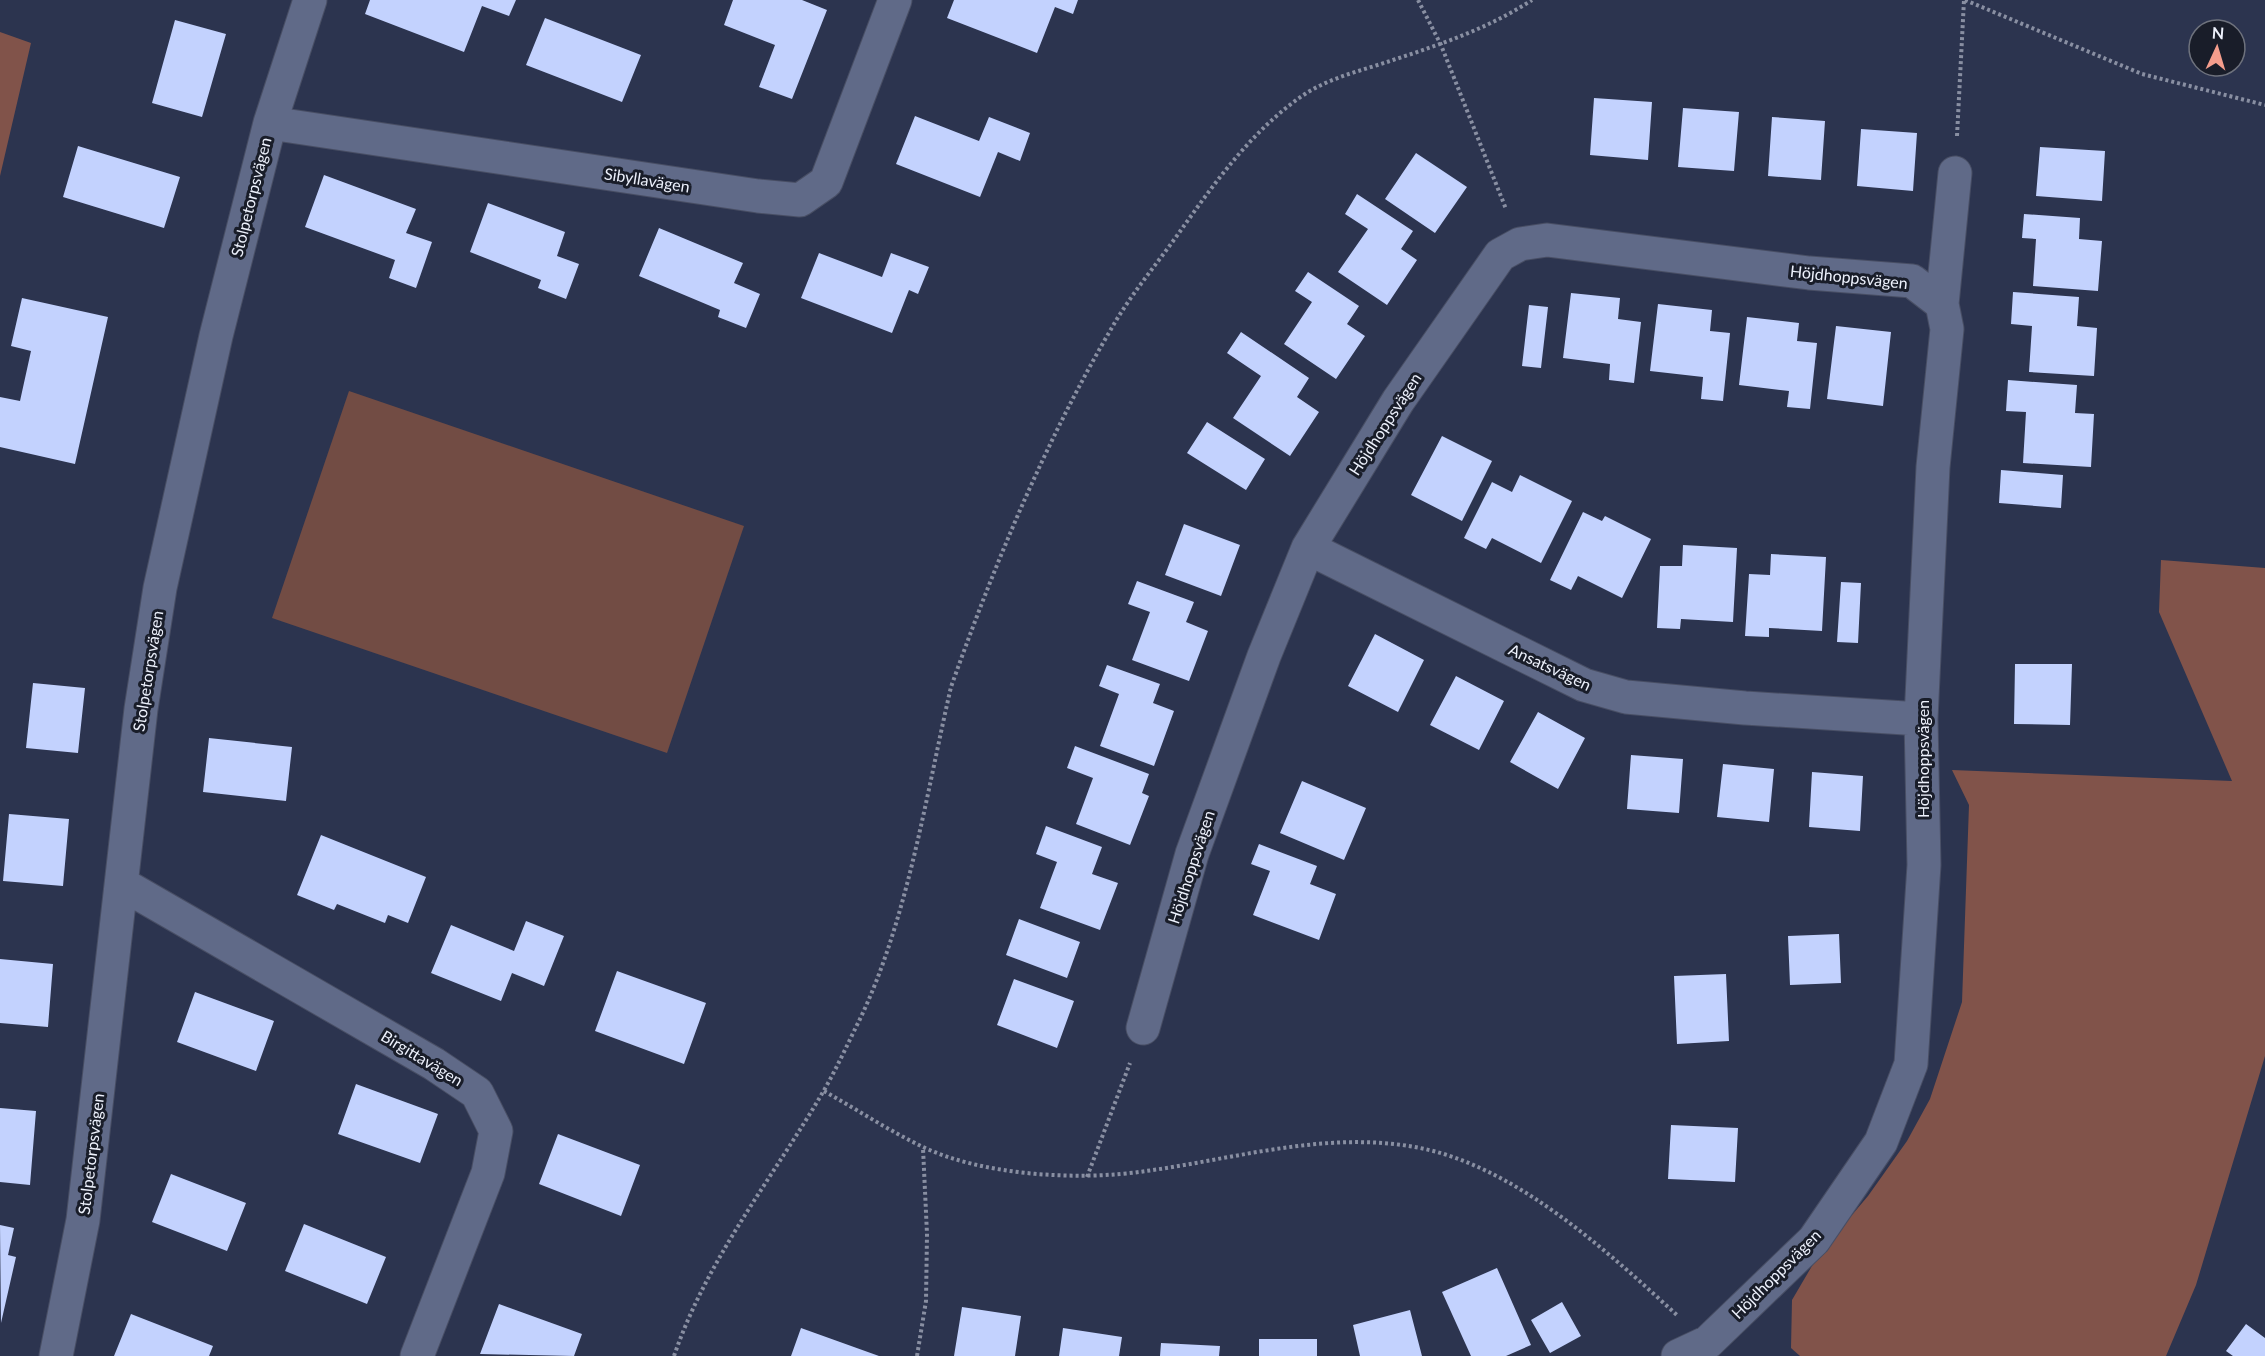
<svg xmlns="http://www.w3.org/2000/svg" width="2265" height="1356" font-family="Lato,sans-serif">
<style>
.green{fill:#724c44}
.forest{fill:#81534a}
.building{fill:#c3d2fe}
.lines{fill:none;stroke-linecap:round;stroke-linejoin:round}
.minor-casing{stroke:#484e64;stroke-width:35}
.path{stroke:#898fa2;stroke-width:4;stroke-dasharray:3 3;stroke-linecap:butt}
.minor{stroke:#606a88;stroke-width:33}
.labels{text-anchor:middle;stroke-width:6;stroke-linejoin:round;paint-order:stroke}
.street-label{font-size:16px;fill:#edf1fc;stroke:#191d29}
</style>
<rect width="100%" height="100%" fill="#2c344f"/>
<path class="green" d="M349,391L744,526L667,753L272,618Z"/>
<path class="forest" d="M0,32L31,43L0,176Z
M2161,560L2265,568V1056L2196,1285L2166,1356H1800L1791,1348L1792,1300L1819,1254L1868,1196L1907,1141L1930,1099L1962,1002L1969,805L1952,770L2232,781L2159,612Z"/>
<path class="building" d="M370,0H516L509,16L482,6L464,52L365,14Z
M733,0H802L827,10L792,99L759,87L775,45L724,25Z
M954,0H1078L1073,14L1055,7L1037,53L947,18Z
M545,18L641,55L622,102L526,65Z
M175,20L226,34L202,117L152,103Z
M1594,98L1652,102L1648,160L1590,155Z
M1683,108L1739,112L1734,171L1678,167Z
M915,116L979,141L989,117L1030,133L1020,161L998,152L980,197L896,164Z
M1772,117L1825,121L1821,180L1768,176Z
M1861,129L1917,133L1913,191L1857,186Z
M78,146L180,177L164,228L63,197Z
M2040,147L2105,151L2102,201L2036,196Z
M1416,153L1467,187L1435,233L1385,199Z
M324,175L416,209L406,233L432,242L416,288L389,278L395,260L305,227Z
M1357,194L1413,231L1401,249L1417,260L1387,305L1338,272L1368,229L1345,214Z
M488,203L565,232L557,256L579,264L566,299L538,288L541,280L470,252Z
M2024,214L2080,218L2079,239L2102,241L2098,291L2033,286L2036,239L2022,238Z
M659,228L743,263L734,283L760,294L746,328L718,317L720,310L639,276Z
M819,253L882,277L891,253L929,267L918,294L909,290L892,333L801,298Z
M1308,272L1359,306L1347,324L1365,336L1336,379L1284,344L1312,302L1295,291Z
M2013,292L2079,297L2077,326L2097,328L2094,376L2029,372L2032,326L2011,324Z
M1571,293L1620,298L1618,319L1641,322L1634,383L1609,380L1610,364L1563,358Z
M22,298L108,317L75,464L0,447V397L20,401L31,351L11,346Z
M1658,304L1712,310L1710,331L1730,333L1723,401L1701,399L1703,377L1650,371Z
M1529,305L1548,307L1541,368L1522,366Z
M1747,317L1799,323L1797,341L1817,343L1810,409L1787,407L1789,391L1739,385Z
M1836,326L1891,332L1883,406L1827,399Z
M1241,332L1309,378L1297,397L1319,412L1290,456L1233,418L1261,376L1227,353Z
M2008,380L2077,385L2075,413L2094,414L2091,467L2023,463L2026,412L2006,411Z
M1207,422L1265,459L1246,490L1187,453Z
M1442,436L1492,461L1462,521L1411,495Z
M2001,470L2063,475L2061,508L1999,503Z
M1520,475L1572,501L1541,563L1492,538L1486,549L1464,538L1492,482L1512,492Z
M1583,512L1602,521L1605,516L1651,539L1622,598L1578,576L1571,590L1550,580Z
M1184,524L1240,545L1221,596L1165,575Z
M1683,545L1737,548L1733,622L1681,619L1680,629L1657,628L1660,566H1682Z
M1771,554L1826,557L1822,631L1769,628V637L1745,636L1749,574L1770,575Z
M1137,581L1194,602L1186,622L1208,631L1189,681L1132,660L1150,612L1128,604Z
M1841,582L1861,583L1858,643L1837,642Z
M1375,634L1424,660L1398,712L1348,686Z
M2015,664H2072L2070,725L2014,724Z
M1107,665L1160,684L1153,703L1174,711L1154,766L1100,746L1119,694L1099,686Z
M1456,676L1504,701L1479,750L1430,725Z
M33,683L85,688L78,753L26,748Z
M1538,712L1585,738L1558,789L1510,762Z
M209,738L292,747L286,801L203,792Z
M1075,746L1149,774L1142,793L1149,796L1130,845L1076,824L1093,778L1067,768Z
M1631,755L1683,759L1679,813L1627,809Z
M1723,764L1774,769L1769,822L1717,817Z
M1812,772L1863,776L1860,831L1809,827Z
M1302,781L1366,808L1344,860L1280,833Z
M9,814L69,819L63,886L3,881Z
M1046,826L1102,847L1092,874L1118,883L1100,930L1040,908L1057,862L1036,854Z
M321,835L426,877L408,923L388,915L385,923L337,904L334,910L297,895Z
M1259,844L1317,866L1310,884L1336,894L1319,940L1253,915L1270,871L1251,864Z
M1019,919L1080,942L1067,978L1006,955Z
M526,921L564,936L544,986L512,973L501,1001L431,973L451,925L514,951Z
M1839,934L1841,983L1790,985L1788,936Z
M0,959L53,964L48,1027L0,1023Z
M617,971L706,1003L684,1064L595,1031Z
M1726,974L1729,1041L1677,1044L1674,976Z
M1014,979L1074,1001L1057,1048L997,1025Z
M195,992L274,1021L256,1071L177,1042Z
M356,1084L438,1114L420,1163L338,1134Z
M0,1108L36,1111L30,1185L0,1182Z
M1671,1125L1738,1128L1735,1182L1668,1179Z
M558,1134L640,1165L621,1216L539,1184Z
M171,1174L246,1203L227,1251L152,1222Z
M304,1224L386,1257L367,1304L285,1271Z
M0,1225L14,1228L8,1255L16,1257L1,1323Z
M1497,1268L1531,1345L1506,1356H1471L1442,1292Z
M1562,1302L1581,1336L1550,1353L1531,1320Z
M499,1304L582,1334L574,1356L480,1354Z
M962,1307L1021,1316L1015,1356H954Z
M1410,1310L1422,1356H1360L1353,1325Z
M131,1314L213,1346L209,1356H114Z
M2246,1324L2265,1338V1356H2233L2226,1351Z
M801,1328L879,1356H791Z
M1063,1328L1122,1337L1119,1356H1059Z
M1259,1339H1317V1356H1259Z
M1161,1343L1220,1346L1219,1356H1160Z"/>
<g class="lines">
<g class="minor-casing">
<path id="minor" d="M270,123L758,196L800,200L826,182L895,0
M1942,304L1955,173
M1308,548L1584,685L1626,697L1745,708L1921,719
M122,884L434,1064L477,1093L496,1131L488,1173L417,1356
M1143,1028L1192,854L1264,656L1308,548L1398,401L1500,255L1520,244L1547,240L1809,273L1912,281L1942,304L1947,329L1933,467L1921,719L1924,865L1911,1064L1881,1142L1814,1240L1708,1342L1678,1356
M56,1356L83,1220L141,709L160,588L216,336L270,123L310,0"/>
</g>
<path class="path" d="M1418,0L1441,45L1506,209
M1965,0L2142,74L2265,105
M1957,136L1964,0
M824,1091C856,1109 888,1130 921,1146C982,1176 1080,1181 1146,1171C1242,1158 1340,1126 1437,1152C1527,1177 1610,1254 1678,1316
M1087,1177L1130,1063
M674,1356C707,1259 772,1179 823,1092C837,1068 848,1043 860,1019C908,918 926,795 951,687C996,560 1048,435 1117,319C1136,288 1160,260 1181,230C1216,181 1254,128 1305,94C1331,77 1364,70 1393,60C1442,44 1489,28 1532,0
M917,1356L926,1301L927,1234L923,1148"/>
<use href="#minor" class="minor"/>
</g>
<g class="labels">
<g class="street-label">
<text transform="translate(647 180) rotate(9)" y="6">Sibyllavägen</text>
<text transform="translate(251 197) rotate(-76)" y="6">Stolpetorpsvägen</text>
<text transform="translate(1849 277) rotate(6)" y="6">Höjdhoppsvägen</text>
<text transform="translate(1385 424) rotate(-57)" y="6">Höjdhoppsvägen</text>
<text transform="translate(1550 667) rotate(25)" y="6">Ansatsvägen</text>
<text transform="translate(148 671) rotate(-81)" y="6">Stolpetorpsvägen</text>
<text transform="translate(1923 759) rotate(-90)" y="6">Höjdhoppsvägen</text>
<text transform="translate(1191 867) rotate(-72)" y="6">Höjdhoppsvägen</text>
<text transform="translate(422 1058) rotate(31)" y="6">Birgittavägen</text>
<text transform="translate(91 1154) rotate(-83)" y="6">Stolpetorpsvägen</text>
<text transform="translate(1776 1274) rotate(-45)" y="6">Höjdhoppsvägen</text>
</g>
</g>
<g transform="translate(2217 48) rotate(4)"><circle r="28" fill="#191d29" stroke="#6e727d" stroke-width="1.5"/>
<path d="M0-4.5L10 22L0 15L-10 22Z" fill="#f49d8c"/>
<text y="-9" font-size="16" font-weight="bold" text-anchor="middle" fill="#edf1fc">N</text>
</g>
</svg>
